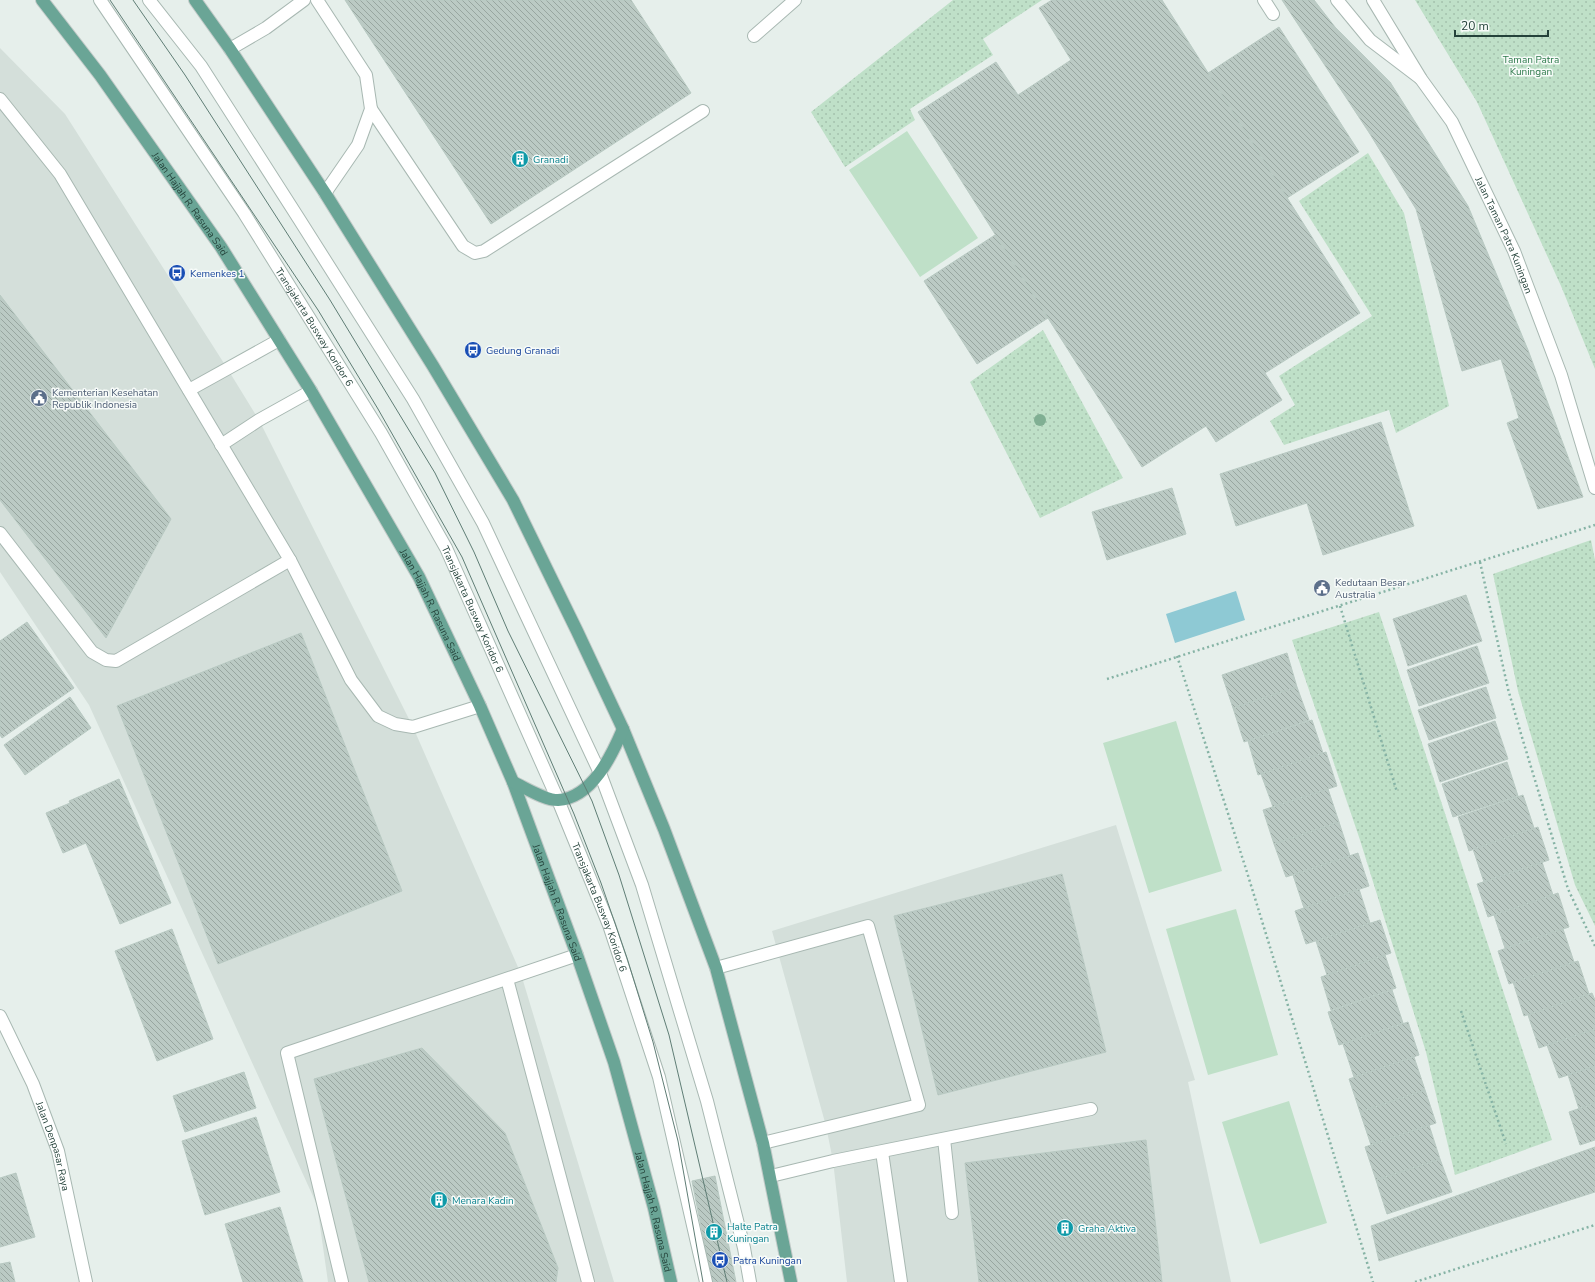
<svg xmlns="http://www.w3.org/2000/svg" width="1595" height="1282" font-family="'Nunito Sans',sans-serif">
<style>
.built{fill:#d4dfda}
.green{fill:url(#green-dots)}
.pitch{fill:#bfe0c8}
.water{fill:#8ec9d4}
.building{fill:url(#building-back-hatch);stroke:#b8c9c2}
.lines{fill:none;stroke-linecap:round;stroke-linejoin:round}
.service-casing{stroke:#a8b8b2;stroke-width:14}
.tertiary-casing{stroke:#a8b8b2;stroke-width:14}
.primary-casing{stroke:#c2cac8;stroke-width:14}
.path{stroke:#86b3a5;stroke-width:2.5;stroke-dasharray:2 3;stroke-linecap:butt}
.service{stroke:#fff;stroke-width:12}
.tertiary{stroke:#fff;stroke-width:12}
.primary{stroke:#6aa596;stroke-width:12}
.tram{stroke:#5f7d75;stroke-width:1}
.tree{fill:#80af93}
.labels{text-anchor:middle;stroke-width:3;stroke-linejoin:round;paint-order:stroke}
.park-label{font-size:10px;fill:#2d7a4b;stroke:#f7fbf9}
.culture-label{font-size:10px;fill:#0d838f;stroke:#f7fbf9;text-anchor:start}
.street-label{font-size:10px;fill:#24423a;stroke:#f7fbf9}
.transit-label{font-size:10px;fill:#164399;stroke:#f7fbf9;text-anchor:start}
.service-label{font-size:10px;fill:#4e5e75;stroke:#f7fbf9;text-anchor:start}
</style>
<defs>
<pattern id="green-dots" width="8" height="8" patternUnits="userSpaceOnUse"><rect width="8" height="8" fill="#bfe0c8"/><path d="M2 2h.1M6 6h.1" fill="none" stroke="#a4c1ad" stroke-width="1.8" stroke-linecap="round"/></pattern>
<pattern id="building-back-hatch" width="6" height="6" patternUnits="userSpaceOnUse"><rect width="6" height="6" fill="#bbcac4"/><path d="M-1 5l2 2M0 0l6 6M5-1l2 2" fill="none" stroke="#98a6a0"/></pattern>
</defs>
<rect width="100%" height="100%" fill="#e6efeb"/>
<path class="built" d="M0,48L65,114L227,368L259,420L413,727L521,974L614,1282H328L317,1205L89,705L0,572Z
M1116,825L1195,1080L1188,1082L1231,1282H847L833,1161L826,1126L772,931Z"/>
<path class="green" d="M953,0H1042L983,39L993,55L910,109L915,120L845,167L811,112Z
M1415,0H1595V369L1561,286L1477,102Z
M1368,153L1404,213L1449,406L1396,433L1389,410L1284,445L1270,421L1295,405L1279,376L1372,316L1299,201Z
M1043,330L1123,478L1040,518L970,382Z
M1591,540L1595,560V926L1575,885L1518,691L1493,574Z
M1379,612L1552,1140L1455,1175L1426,1052L1360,840L1292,640Z"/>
<path class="pitch" d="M907,131L978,238L920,277L849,170Z
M1176,721L1222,871L1149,893L1103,743Z
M1236,909L1278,1055L1208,1075L1166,929Z
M1289,1101L1327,1223L1260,1244L1222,1122Z"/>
<path class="water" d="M1236,591L1245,620L1175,643L1166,614Z"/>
<path class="building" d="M345,0H631L691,93L491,224Z
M1052,0H1162L1360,313L1265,373L1282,400L1216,442L1206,426L1142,467L918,112L996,62L1018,95L1071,60L1039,8Z
M1282,0H1314L1335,27L1390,82L1468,206L1528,350L1583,497L1538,509L1507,423L1519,418L1501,359L1462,371L1416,209L1370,134Z
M1279,27L1359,152L1287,198L1208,73Z
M995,235L1048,318L977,364L924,281Z
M0,295L171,519L106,638L0,500Z
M1381,422L1414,526L1323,555L1307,503L1236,526L1220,474Z
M1172,488L1186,534L1107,560L1092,512Z
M1466,595L1482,641L1408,666L1393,619Z
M27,622L74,688L2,738L0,735V641Z
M301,633L402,891L218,964L117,706Z
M1477,646L1489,683L1419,706L1407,670Z
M1287,653L1297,687L1233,708L1222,675Z
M1297,687L1309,720L1244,742L1233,708Z
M1486,687L1496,718L1429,740L1418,710Z
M70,697L91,728L25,775L4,745Z
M1312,720L1323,753L1258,775L1248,741Z
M1495,721L1508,759L1440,782L1428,744Z
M1326,752L1337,786L1273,807L1261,774Z
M1507,762L1518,796L1453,817L1442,784Z
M119,779L171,903L120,924L86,843L63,853L46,813L70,803L69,801Z
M1328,789L1339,822L1274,844L1263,810Z
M1523,795L1534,828L1469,851L1458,817Z
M1339,822L1350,856L1286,877L1274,844Z
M1538,827L1549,860L1484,882L1473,849Z
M1358,853L1369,886L1304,908L1293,875Z
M1542,862L1553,895L1488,917L1477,884Z
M1062,874L1106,1052L938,1095L894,916Z
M1359,889L1370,923L1306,944L1295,911Z
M1558,893L1569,927L1505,948L1494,915Z
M1380,920L1391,953L1327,975L1316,941Z
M172,929L213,1039L157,1061L115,951Z
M1563,929L1574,962L1509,984L1498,951Z
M1385,955L1396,988L1331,1010L1321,977Z
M1578,961L1589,994L1524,1016L1513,982Z
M1392,990L1403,1023L1339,1045L1328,1012Z
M1592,993L1595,1000V1029L1539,1048L1528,1015Z
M1408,1022L1419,1055L1354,1077L1343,1044Z
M1595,1029V1066L1559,1078L1547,1045Z
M422,1048L505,1133L558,1268L556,1282H369L314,1079Z
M1414,1057L1425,1090L1360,1112L1349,1079Z
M1595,1066V1103L1579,1109L1568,1075Z
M244,1072L256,1108L185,1132L173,1096Z
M1425,1090L1436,1123L1371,1145L1360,1112Z
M1595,1103V1140L1580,1145L1569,1112Z
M256,1117L280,1192L205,1215L182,1141Z
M1429,1125L1440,1159L1376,1180L1365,1147Z
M1146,1140L1162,1282H979L965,1163Z
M1595,1147V1192L1379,1261L1371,1226Z
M1440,1159L1452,1192L1387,1214L1376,1180Z
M16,1173L35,1237L0,1247V1178Z
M715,1176L736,1282H712L692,1181Z
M280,1207L303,1282H243L225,1224Z
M10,1262L15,1282H0V1264Z"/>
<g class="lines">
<g class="service-casing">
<g id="service">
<path id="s1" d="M100,0L244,213L381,433L446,548L558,800L609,925L659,1077L706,1282"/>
<path d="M149,0L201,66L299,219L413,399L483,523L600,773L642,885L707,1101L744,1248L750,1282"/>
<path d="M317,0L366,75L371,109L358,145L325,193"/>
<path d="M1264,0L1273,14"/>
<path d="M1337,0L1370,40L1420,78"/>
<path d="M754,36L795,0"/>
<path d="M230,49L266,28L304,0"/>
<path d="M0,99L60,174L290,560L351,680L378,716L395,724L413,727L480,706"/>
<path d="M371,109L463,246L475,253L484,251L703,111"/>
<path d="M189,390L279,340"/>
<path d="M221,445L259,420L311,391"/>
<path d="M0,533L92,652L106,660L116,661L290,560"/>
<path d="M716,968L868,926L919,1105L763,1143"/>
<path d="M507,979L588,1282"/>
<path d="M944,1139L952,1213"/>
<path d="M882,1152L901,1282"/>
<path d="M771,1176L833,1161L1091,1109"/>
<path d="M342,1282L287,1053L577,955"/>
</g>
</g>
<g class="tertiary-casing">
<g id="tertiary">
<path id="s2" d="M1373,0L1421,79L1452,122L1514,251L1561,375L1595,488"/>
<path id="s3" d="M0,1016L33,1084L58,1151L86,1282"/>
</g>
</g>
<g class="primary-casing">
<g id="primary">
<path id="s4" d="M42,0L100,75L221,247L311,391L419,577L480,706L513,782L577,955L614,1062L654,1208L671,1282"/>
<path d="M195,0L230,49L325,193L433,366L513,500L577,631L623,729L664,829L716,968L763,1143L791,1282"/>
<path d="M513,782C526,788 544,800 558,800C592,798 612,755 623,729"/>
</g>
</g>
<path class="path" d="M1480,562L1508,689L1521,734L1568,889L1595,946
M1340,606L1397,792
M1177,656L1246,869L1373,1282
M1107,679L1595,525
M1461,1011L1506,1144
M1415,1282L1595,1225"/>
<use href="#service" class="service"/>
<use href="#tertiary" class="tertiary"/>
<use href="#primary" class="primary"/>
<path class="tram" d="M110,0L318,310L378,409L462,557L574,814L601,883L627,958L653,1042L678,1141L703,1282
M133,0L185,75L330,300L435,473L474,552L508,631L592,801L619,875L669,1035L727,1282"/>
</g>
<circle class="tree" cx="1040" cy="420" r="6"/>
<defs>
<g id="building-disc" transform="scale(0.9)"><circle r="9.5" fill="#0f9aa8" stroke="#f7fbf9"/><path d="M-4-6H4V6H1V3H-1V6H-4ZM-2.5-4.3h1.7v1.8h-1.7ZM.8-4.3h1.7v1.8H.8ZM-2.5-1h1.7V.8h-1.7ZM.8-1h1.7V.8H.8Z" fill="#fff"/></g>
<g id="bus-disc" transform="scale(0.9)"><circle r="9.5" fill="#1a4fb4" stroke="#f7fbf9"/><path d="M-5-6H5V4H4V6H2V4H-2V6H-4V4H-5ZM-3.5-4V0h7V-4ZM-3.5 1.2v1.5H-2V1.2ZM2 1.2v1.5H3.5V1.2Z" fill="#fff"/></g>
<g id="civic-disc" transform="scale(0.9)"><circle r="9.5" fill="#5c6f8a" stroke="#f7fbf9"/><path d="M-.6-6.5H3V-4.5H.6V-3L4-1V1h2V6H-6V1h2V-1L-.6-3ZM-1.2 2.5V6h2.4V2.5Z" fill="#fff"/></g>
</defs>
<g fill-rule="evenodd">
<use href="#building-disc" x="520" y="159"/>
<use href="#bus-disc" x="177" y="273"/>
<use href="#bus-disc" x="473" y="350"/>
<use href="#civic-disc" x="39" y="398"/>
<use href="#civic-disc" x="1322" y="588"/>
<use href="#building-disc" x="439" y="1200"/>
<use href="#building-disc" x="1065" y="1228"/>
<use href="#building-disc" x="714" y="1232"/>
<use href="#bus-disc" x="720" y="1260"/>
</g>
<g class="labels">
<g class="park-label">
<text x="1531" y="63">Taman Patra<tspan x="1531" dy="12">Kuningan</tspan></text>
</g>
<g class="culture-label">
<text x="533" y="163">Granadi</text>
<text x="452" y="1204">Menara Kadin</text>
<text x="727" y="1230">Halte Patra<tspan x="727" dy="12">Kuningan</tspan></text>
<text x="1078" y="1232">Graha Aktiva</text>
</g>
<g class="street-label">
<text dy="4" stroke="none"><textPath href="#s4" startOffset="252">Jalan Hajjah R. Rasuna Said</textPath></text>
<text dy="4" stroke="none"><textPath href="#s2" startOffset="270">Jalan Taman Patra Kuningan</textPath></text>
<text dy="4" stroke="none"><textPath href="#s1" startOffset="391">Transjakarta Busway Koridor 6</textPath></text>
<text dy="4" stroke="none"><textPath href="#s4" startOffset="720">Jalan Hajjah R. Rasuna Said</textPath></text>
<text dy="4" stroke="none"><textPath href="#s1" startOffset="715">Transjakarta Busway Koridor 6</textPath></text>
<text dy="4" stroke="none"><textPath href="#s4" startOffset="1044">Jalan Hajjah R. Rasuna Said</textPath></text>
<text dy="4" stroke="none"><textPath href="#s1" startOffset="1039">Transjakarta Busway Koridor 6</textPath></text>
<text dy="4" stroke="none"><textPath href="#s3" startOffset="141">Jalan Denpasar Raya</textPath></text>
<text dy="4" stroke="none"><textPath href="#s4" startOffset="1368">Jalan Hajjah R. Rasuna Said</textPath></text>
</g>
<g class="transit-label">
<text x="190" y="277">Kemenkes 1</text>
<text x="486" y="354">Gedung Granadi</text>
<text x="733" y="1264">Patra Kuningan</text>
</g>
<g class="service-label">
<text x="52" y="396">Kementerian Kesehatan<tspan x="52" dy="12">Republik Indonesia</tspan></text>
<text x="1335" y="586">Kedutaan Besar<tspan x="1335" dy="12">Australia</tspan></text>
</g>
</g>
<path d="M1455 30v6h93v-6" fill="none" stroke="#24423a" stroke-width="2"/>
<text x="1461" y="30" font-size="12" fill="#24423a" stroke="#f7fbf9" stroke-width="3" paint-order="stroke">20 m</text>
</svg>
